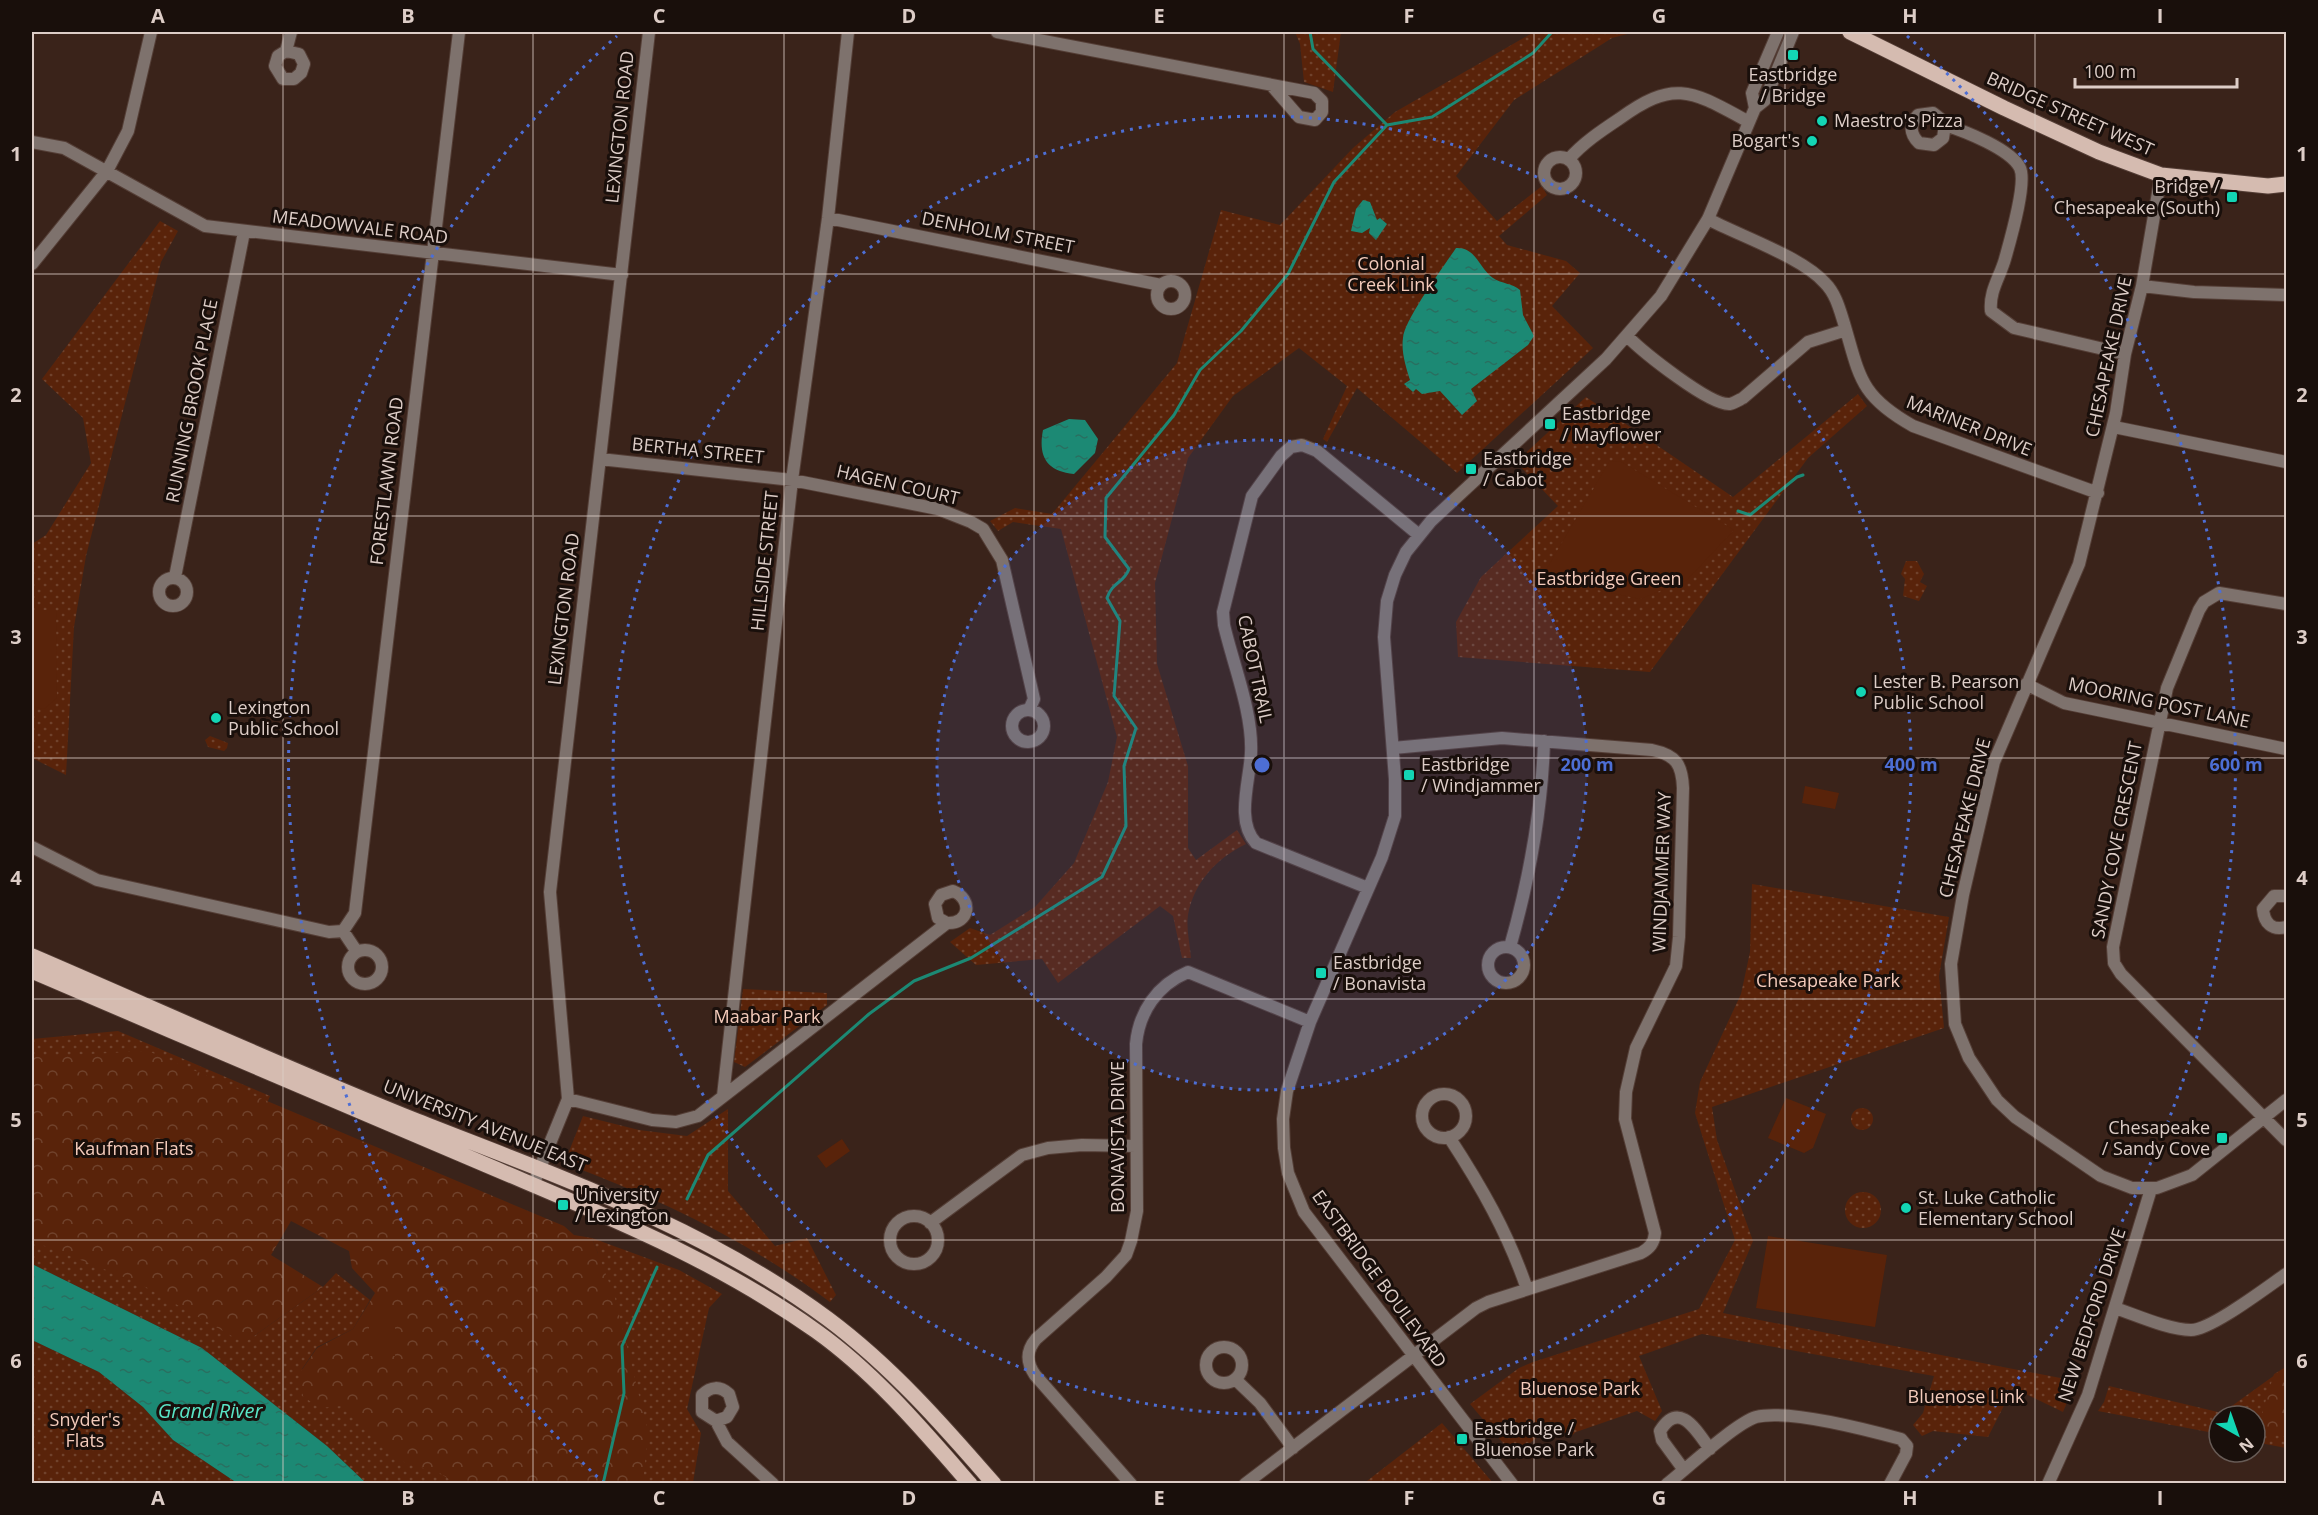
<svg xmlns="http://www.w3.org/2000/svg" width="2318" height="1515" font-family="'Open Sans',sans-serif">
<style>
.grass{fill:url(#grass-dots)}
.forest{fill:url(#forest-crowns)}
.garden{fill:#59230a}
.water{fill:url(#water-ripples)}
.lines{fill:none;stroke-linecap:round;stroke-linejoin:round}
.stream{stroke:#1c8974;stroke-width:3}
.minor-casing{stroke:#543e36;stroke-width:14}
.major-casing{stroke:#543e36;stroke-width:17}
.minor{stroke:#7e726d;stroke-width:12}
.major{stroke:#d5bbb0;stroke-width:15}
.grid{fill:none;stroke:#ddcdc7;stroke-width:1.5;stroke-opacity:0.55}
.ring{fill:none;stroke:#4d6ed4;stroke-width:3;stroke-dasharray:3 6}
.poi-dot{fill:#13d5b4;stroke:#190f0b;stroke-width:2}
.labels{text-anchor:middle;stroke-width:6;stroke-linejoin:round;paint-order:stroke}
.poi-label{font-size:18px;fill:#ddcdc7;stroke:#190f0b;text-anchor:start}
.street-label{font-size:18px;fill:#ddcdc7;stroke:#190f0b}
.park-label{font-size:18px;fill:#f4cbbb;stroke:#190f0b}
.water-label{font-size:20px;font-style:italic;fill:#59e5c6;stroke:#190f0b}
.centre{fill:#4d6ed4;stroke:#190f0b;stroke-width:3}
.ring-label{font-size:18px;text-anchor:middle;font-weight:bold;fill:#4d6ed4;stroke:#190f0b;stroke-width:6;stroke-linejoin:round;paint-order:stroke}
.neatline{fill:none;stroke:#ddcdc7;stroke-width:2}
.grid-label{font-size:20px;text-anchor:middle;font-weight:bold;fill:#ddcdc7}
</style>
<defs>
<pattern id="grass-dots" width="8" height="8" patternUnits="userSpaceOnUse" patternTransform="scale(1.5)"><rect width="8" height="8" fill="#59230a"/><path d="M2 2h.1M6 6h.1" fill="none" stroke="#70422c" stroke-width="1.8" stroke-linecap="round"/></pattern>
<pattern id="forest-crowns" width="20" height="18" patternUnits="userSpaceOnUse" patternTransform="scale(1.5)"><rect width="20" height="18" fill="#59230a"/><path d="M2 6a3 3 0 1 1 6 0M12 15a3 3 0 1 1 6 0" fill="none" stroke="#70422c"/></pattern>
<pattern id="water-ripples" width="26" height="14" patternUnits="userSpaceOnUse" patternTransform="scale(1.5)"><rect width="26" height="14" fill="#1c8974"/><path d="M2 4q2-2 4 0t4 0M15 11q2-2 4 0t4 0" fill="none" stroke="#296f60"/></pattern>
</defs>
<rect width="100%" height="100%" fill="#3a231a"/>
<path class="grass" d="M1295,32H1341L1333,92L1304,82L1300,44Z
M1534,32H1635L1612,38L1514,100L1456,176L1497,221L1542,186L1547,195L1499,236L1507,245L1566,261L1580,273L1552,306L1593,348L1457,473L1357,388L1327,442L1323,439L1347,386L1299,348L1233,396L1188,458L1155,583L1157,664L1188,766V848L1196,860L1237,830L1246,844C1217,858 1194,882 1188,915C1186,928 1190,945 1191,958H1182L1173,916L1160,906L1058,983L1042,959L976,965L950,942L970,928L990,935L1035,907L1074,863L1108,782L1117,737L1061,529L1013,522L998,531L990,521L1015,508L1052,514L1177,363L1221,210L1280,225L1353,148L1395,112Z
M160,221L178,231L161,262L86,556L74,627L66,775L32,758V544L46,535L91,463L83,418L42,379Z
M1858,394L1867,406L1808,458L1650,672L1458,657L1456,622L1481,577L1558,506L1516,462L1586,397L1733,497Z
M1906,561H1917L1924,574L1920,582L1927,586L1919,601L1903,596L1905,579L1901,574Z
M210,736L228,743L227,748L224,751L208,747L205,740Z
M1752,884L1949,917L1939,976L1944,1028L1712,1107L1717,1140L1753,1241L1723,1313L2076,1381L2063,1412L2013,1388L1988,1437L1933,1431L1922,1436L1913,1425L1923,1413L1934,1376L1702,1334L1639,1356L1662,1411L1655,1421L1637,1411L1576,1432L1569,1438L1556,1422L1514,1456L1470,1404L1519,1368L1533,1362L1699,1309L1735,1240L1695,1113L1700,1082L1741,994L1750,952Z
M743,989L827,993V1005L745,1067L734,1062Z
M118,1031L270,1096L187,1291L254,1336L323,1287L336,1273L370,1300L353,1329L317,1347L302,1369L503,1483H366L327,1446L202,1348L32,1264V1039Z
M1851 1119a11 11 0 1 1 22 0a11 11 0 1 1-22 0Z
M728,1109V1191L775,1246L807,1238L836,1295L830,1302C750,1242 662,1200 569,1165L566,1159L583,1116L639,1130L687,1136Z
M1845 1210a18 18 0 1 1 36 0a18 18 0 1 1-36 0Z
M592,1238L679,1270L722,1294L709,1308L687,1409L701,1433L693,1483L551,1484L598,1254Z
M32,1340L99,1372L143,1407L173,1440L237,1483H32Z
M2286,1367V1448L2255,1442V1416H2219V1434L2098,1411L2104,1402L2109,1386L2222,1413Z
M1442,1423L1493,1483L1363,1484Z"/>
<path class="forest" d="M148,1051L564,1226L574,1235L592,1238L615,1298L648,1432L643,1483H455L438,1472L405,1463L342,1406L319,1408L303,1396L299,1374L317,1348L353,1329L375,1293L352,1268L349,1251L291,1221L271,1255L323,1287L244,1343L137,1282L32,1241V1057Z
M2286,1367V1437L2256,1432L2274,1374Z"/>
<path class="garden" d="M1620,461L1734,530L1687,580L1640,599L1583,587L1546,570L1609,462Z
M32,610H56L57,698L44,709L32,706Z
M1805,786L1839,793L1835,809L1802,803Z
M1786,1098L1826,1114L1813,1148L1804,1153L1768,1138Z
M842,1139L850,1151L826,1168L817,1156Z
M1768,1236L1887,1255L1875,1327L1756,1308Z
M369,1306H395V1356H369Z"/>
<path class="water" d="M1363,200L1370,202L1377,220L1380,218L1387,224L1376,240L1369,233L1370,228L1362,233L1351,231L1356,209Z
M1456,248C1476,247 1479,268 1493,278C1502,284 1512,283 1520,290L1523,315L1534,336L1528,345L1471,389L1477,401L1462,415L1440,391L1422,394L1416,389L1413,392L1404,384L1410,380C1406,367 1401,352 1403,338C1404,320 1444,266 1456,248Z
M1069,419L1085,420L1098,439L1095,453L1074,474C1046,471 1038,456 1043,430Z
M32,1264L202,1348L327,1446L366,1483H237L173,1440L143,1407L99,1372L32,1340Z"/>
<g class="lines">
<path class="stream" d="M1310,32L1313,49L1387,125
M1738,511L1750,515L1797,477L1803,475
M687,1199L708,1155L869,1014L914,981L971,958L1102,877L1126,826L1124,766L1136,728L1114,696L1120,621L1107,598C1112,582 1124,583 1129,569L1105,537L1106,498L1174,415L1200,370L1241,331L1288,274L1334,182L1387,125L1432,117L1533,53L1552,32
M603,1484L624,1393L622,1346L657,1267"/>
<g class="minor-casing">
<path id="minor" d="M997,32L1314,93L1322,101V112L1315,120L1299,117L1273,87
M286,51L299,54L304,64L301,73L294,79H283L275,66L278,56L286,51L291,32
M1755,108L1765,100L1793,32
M1945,125L1943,138L1934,145L1919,143C1910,134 1909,125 1918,115L1933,113L1942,120L1945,125C1964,131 2011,149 2020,168C2027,183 2010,241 2005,259C2000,277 1989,291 1991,311L2014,328L2125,354
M32,142L64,148L205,226L622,275
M1544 173a16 16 0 1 1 32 0a16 16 0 1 1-32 0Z
M1569,159C1583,143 1601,131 1619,119C1675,78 1692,91 1749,122
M2161,175L2142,286L2125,354L2116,413L2079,564L1994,762L1963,895L1951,964L1955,1024L1969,1058L1997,1100L2015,1117L2101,1176L2132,1188H2157L2192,1175L2286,1100
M828,218L1161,285
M1708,219C1740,236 1802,257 1825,283C1835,293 1839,307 1843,320C1860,376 1858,395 1913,426L2098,493
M32,264L107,171L128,131L151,32
M1157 295a14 14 0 1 1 28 0a14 14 0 1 1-28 0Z
M2142,286L2194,292L2286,295
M1627,336C1643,352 1710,406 1730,404C1734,403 1739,400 1743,398L1808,342L1846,330
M2114,427L2286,462
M600,459L792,480L938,509L971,522L983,529L1002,560L1034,699L1029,710
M175,577L244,232
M159 592a14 14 0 1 1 28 0a14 14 0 1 1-28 0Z
M2286,604L2219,593L2204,602L2199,610L2167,688L2113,947L2114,963L2121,974L2286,1140
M2026,684L2064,703L2286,749
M1012 726a16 16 0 1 1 32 0a16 16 0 1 1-32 0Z
M32,847L97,880L119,885L329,932L343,931L355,913L459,32
M1368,888L1256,843C1235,821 1250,780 1251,753C1253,713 1233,664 1224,625L1223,612L1252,496L1281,456L1291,447L1302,445L1317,451L1419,535
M2286,896H2274L2263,909C2264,923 2272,931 2286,927
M343,931L357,952
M1510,947C1529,880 1542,811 1544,741
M1488 965a18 18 0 1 1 36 0a18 18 0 1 1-36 0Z
M348 967a17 17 0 1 1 34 0a17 17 0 1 1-34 0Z
M1422 1116a22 22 0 1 1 44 0a22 22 0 1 1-44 0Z
M723,1096L792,480L828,218L848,32
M568,1099L652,1120L676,1122L698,1116L947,923C970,924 973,899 953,891L941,895L935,904L938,918L947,923
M1449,1137C1481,1186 1508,1233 1527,1289
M533,1185L568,1099L550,892L649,32
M890 1240a24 24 0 1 1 48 0a24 24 0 1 1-48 0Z
M930,1223L1022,1155L1048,1148L1082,1145L1136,1146
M2115,1308C2136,1315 2169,1330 2191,1330C2211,1330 2267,1287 2286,1274
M1206 1365a18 18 0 1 1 36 0a18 18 0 1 1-36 0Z
M1236,1380L1260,1403L1293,1448
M716,1421L727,1417L733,1407L729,1394C720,1386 711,1386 702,1395V1412L716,1421L727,1442L773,1484
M1684,1470L1662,1440L1660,1431C1680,1399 1697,1432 1710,1449
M1131,1484L1035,1375C1026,1362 1026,1351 1036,1339L1106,1277L1126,1255L1131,1241L1137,1211L1136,1044C1139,1012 1157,985 1188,972L1310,1022
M1245,1484L1476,1308L1488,1302L1641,1253C1650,1248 1654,1243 1655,1233L1625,1119L1626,1092L1636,1048L1676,966L1679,937L1683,788C1682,764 1676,755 1652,750L1502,738L1393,748
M1512,1484L1304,1212L1288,1173L1284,1148L1283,1119L1287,1091L1310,1022L1382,857L1395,816V779L1384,637L1387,601L1395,575L1406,552L1431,521L1606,359L1661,296L1708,219L1755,108L1752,93L1778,32
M1667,1484C1686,1469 1736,1423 1756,1417C1788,1409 1868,1430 1901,1439L1907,1446L1906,1454L1890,1484
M2048,1484L2088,1395L2151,1189"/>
</g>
<g class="major-casing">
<path id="major" d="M1850,32L2004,108L2099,152L2161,175L2268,186L2286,184
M32,956C160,1011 287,1069 417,1121C559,1177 704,1227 828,1319C891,1366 942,1424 994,1484
M32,971C180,1035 328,1097 477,1161C596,1212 709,1255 816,1331C875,1373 923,1430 970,1484"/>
</g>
<use href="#minor" class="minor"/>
<use href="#major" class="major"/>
</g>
<path class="grid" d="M283,32V1484M533,32V1484M784,32V1484M1034,32V1484M1284,32V1484M1534,32V1484M1785,32V1484M2035,32V1484M32,274H2286M32,516H2286M32,758H2286M32,999H2286M32,1240H2286"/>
<circle cx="1262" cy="765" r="325" fill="#4d6ed4" fill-opacity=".12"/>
<g class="ring">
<circle cx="1262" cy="765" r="325"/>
<circle cx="1262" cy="765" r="649"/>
<path d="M604 1483A974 974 0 0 1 617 36M1907 36A974 974 0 0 1 1920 1483"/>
</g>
<g class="poi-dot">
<rect x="1787" y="49" width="12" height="12" rx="3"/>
<circle cx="1822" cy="121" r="6"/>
<circle cx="1812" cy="141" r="6"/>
<rect x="2226" y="191" width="12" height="12" rx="3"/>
<rect x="1544" y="418" width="12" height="12" rx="3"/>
<rect x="1465" y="463" width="12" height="12" rx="3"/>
<circle cx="1861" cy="692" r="6"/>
<circle cx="216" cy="718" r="6"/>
<rect x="1403" y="769" width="12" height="12" rx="3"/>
<rect x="1315" y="967" width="12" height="12" rx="3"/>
<rect x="2216" y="1132" width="12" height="12" rx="3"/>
<rect x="557" y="1199" width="12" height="12" rx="3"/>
<circle cx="1906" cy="1208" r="6"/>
<rect x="1456" y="1433" width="12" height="12" rx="3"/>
</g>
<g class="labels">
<g class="poi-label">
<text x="1793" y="81" text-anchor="middle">Eastbridge<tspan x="1793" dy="21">/ Bridge</tspan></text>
<text x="1834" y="127">Maestro's Pizza</text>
<text x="1800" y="147" text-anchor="end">Bogart's</text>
<text x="2220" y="193" text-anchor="end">Bridge /<tspan x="2220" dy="21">Chesapeake (South)</tspan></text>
<text x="1562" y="420">Eastbridge<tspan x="1562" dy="21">/ Mayflower</tspan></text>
<text x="1483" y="465">Eastbridge<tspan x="1483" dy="21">/ Cabot</tspan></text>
<text x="1873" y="688">Lester B. Pearson<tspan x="1873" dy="21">Public School</tspan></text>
<text x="228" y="714">Lexington<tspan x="228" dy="21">Public School</tspan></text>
<text x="1421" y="771">Eastbridge<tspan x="1421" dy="21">/ Windjammer</tspan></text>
<text x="1333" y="969">Eastbridge<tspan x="1333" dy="21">/ Bonavista</tspan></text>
<text x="2210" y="1134" text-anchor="end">Chesapeake<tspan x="2210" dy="21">/ Sandy Cove</tspan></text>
<text x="575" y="1201">University<tspan x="575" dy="21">/ Lexington</tspan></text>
<text x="1918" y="1204">St. Luke Catholic<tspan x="1918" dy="21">Elementary School</tspan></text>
<text x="1474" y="1435">Eastbridge /<tspan x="1474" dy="21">Bluenose Park</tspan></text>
</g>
<g class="street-label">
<text transform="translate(2070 114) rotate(24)" y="6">BRIDGE STREET WEST</text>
<text transform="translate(620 127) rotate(-84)" y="6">LEXINGTON ROAD</text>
<text transform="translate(360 227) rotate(7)" y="6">MEADOWVALE ROAD</text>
<text transform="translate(998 233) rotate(11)" y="6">DENHOLM STREET</text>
<text transform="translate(2109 357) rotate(-78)" y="6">CHESAPEAKE DRIVE</text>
<text transform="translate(192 401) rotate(-79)" y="6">RUNNING BROOK PLACE</text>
<text transform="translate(1969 426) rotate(22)" y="6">MARINER DRIVE</text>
<text transform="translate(698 451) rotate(6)" y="6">BERTHA STREET</text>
<text transform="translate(387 481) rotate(-83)" y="6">FORESTLAWN ROAD</text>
<text transform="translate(898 485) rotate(13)" y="6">HAGEN COURT</text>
<text transform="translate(765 561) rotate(-84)" y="6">HILLSIDE STREET</text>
<text transform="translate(564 609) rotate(-83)" y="6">LEXINGTON ROAD</text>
<text transform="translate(1255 669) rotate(78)" y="6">CABOT TRAIL</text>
<text transform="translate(2159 703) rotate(12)" y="6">MOORING POST LANE</text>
<text transform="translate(1965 818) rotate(-76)" y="6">CHESAPEAKE DRIVE</text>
<text transform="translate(2117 840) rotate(-79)" y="6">SANDY COVE CRESCENT</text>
<text transform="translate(1662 872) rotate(-88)" y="6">WINDJAMMER WAY</text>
<text transform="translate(485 1126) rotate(22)" y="6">UNIVERSITY AVENUE EAST</text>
<text transform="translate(1118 1137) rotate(-90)" y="6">BONAVISTA DRIVE</text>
<text transform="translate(1379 1279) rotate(54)" y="6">EASTBRIDGE BOULEVARD</text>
<text transform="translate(2092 1315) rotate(-72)" y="6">NEW BEDFORD DRIVE</text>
</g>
<g class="park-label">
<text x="1391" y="270">Colonial<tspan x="1391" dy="21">Creek Link</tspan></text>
<text x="1609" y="585">Eastbridge Green</text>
<text x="1828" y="987">Chesapeake Park</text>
<text x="767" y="1023">Maabar Park</text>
<text x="134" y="1155">Kaufman Flats</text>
<text x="1580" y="1395">Bluenose Park</text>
<text x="1966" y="1403">Bluenose Link</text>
<text x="85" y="1426">Snyder's<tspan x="85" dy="21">Flats</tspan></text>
</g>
<g class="water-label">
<text x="210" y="1418">Grand River</text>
</g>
</g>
<circle cx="1262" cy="765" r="9" class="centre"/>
<g class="ring-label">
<text x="1587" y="771">200 m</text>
<text x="1911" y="771">400 m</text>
<text x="2236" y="771">600 m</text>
</g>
<rect width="2318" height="1515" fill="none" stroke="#190f0b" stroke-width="66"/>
<g transform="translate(2237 1434) rotate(140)"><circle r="28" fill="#190f0b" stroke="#675b56" stroke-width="1.5"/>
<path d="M0-4.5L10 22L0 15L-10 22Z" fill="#13d5b4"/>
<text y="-9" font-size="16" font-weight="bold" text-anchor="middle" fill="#ddcdc7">N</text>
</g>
<path d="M2075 78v9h162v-9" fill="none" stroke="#ddcdc7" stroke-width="3"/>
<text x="2084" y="78" font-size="18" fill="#ddcdc7" stroke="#190f0b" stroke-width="4.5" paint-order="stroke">100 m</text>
<rect x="33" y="33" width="2252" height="1449" class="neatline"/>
<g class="grid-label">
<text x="158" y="23">A</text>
<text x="408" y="23">B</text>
<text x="659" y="23">C</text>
<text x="909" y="23">D</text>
<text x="1159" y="23">E</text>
<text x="1409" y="23">F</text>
<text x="1659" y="23">G</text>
<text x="1910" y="23">H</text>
<text x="2160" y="23">I</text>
<text x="16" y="161">1</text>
<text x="2302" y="161">1</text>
<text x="16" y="402">2</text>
<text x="2302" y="402">2</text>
<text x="16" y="644">3</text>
<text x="2302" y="644">3</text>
<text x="16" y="885">4</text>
<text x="2302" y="885">4</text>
<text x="16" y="1127">5</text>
<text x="2302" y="1127">5</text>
<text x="16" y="1368">6</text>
<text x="2302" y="1368">6</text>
<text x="158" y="1505">A</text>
<text x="408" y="1505">B</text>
<text x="659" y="1505">C</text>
<text x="909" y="1505">D</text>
<text x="1159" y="1505">E</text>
<text x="1409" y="1505">F</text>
<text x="1659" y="1505">G</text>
<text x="1910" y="1505">H</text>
<text x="2160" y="1505">I</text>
</g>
</svg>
